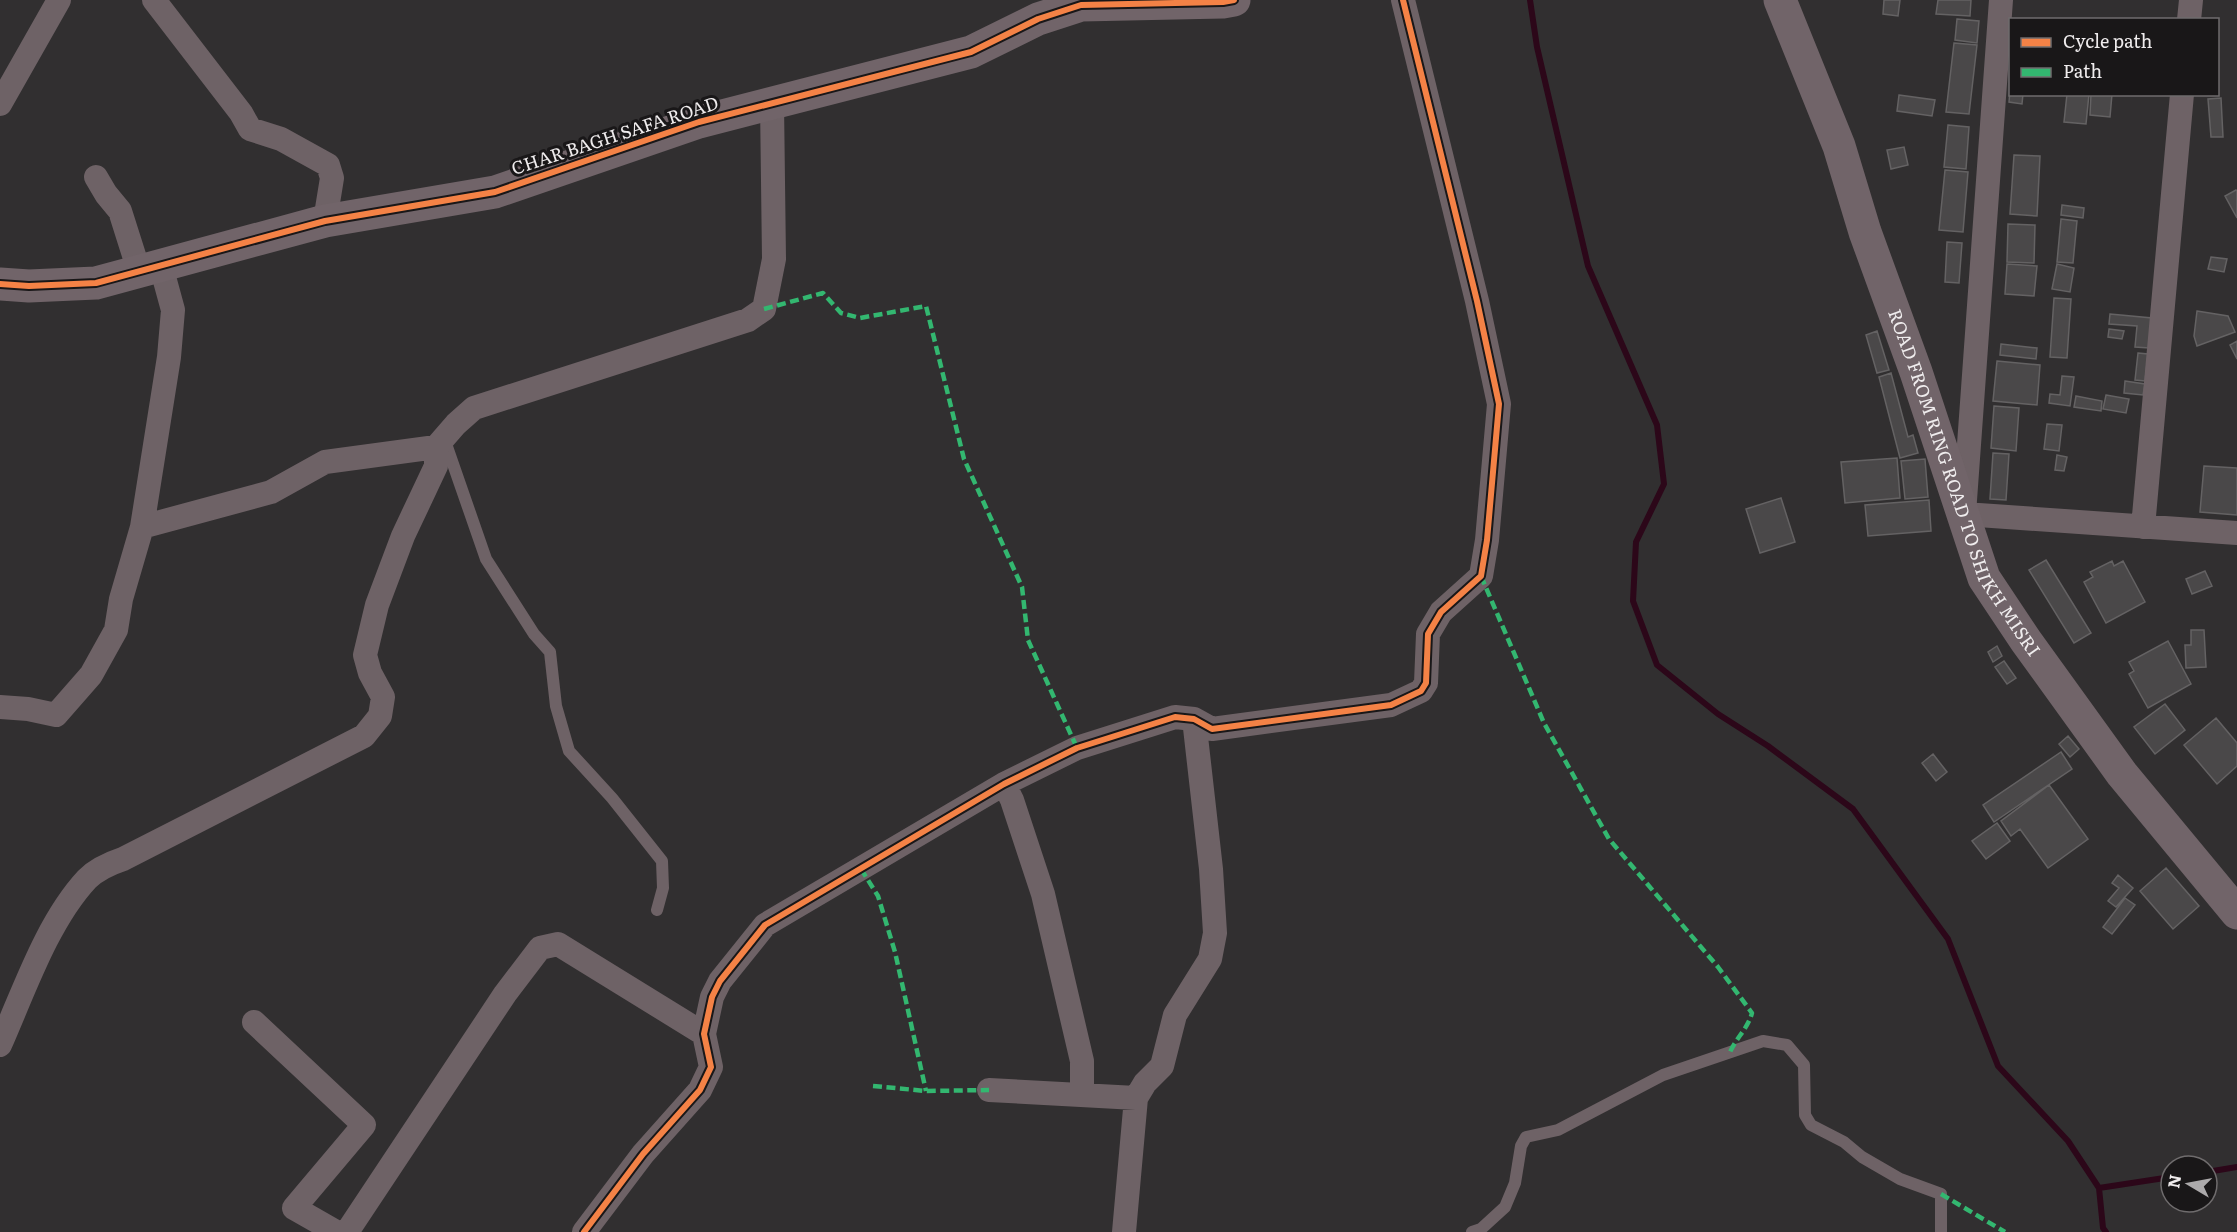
<svg xmlns="http://www.w3.org/2000/svg" width="2237" height="1232" font-family="Literata,serif">
<style>
.lines{fill:none;stroke-linecap:round;stroke-linejoin:round}
.stream{stroke:#2c0719;stroke-width:6}
.building{fill:#4a4849;stroke:#646263;stroke-width:1.5}
.lane{stroke:#6e6266;stroke-width:12}
.street{stroke:#6e6266;stroke-width:24}
.secondary{stroke:#716469;stroke-width:33}
.quiet{stroke:#33b770;stroke-width:4.5;stroke-dasharray:9 4.5;stroke-linecap:butt}
.cycleway-casing{stroke:#191718;stroke-width:10}
.cycleway{stroke:#f48246;stroke-width:6}
.labels{text-anchor:middle;stroke-width:6;stroke-linejoin:round;paint-order:stroke}
.street-label{font-size:18px;fill:#efeced;stroke:#191718}
</style>
<rect width="100%" height="100%" fill="#312f30"/>
<g class="lines">
<path class="stream" d="M1530,0L1537,47L1588,266L1657,425L1664,484L1636,542L1633,601L1657,665L1718,714L1768,746L1853,809L1948,939L1998,1066L2068,1141L2099,1188L2103,1228L2106,1232
M2207,1172L2237,1167
M2099,1188L2171,1177"/>
</g>
<path class="building" d="M1884,0H1900L1898,16L1883,14Z
M1938,0H1971L1970,16L1936,14Z
M1957,19L1979,21L1977,43L1955,40Z
M1954,43L1977,45L1969,114L1946,112Z
M2010,90V94H2023L2022,104L2009,102Z
M2067,94H2089L2086,124L2064,122Z
M2091,94H2112L2110,117L2090,115Z
M1899,95L1935,100L1932,116L1897,111Z
M2221,98L2223,137H2211L2208,99Z
M1948,125L1969,127L1966,169L1944,167Z
M1904,147L1908,165L1891,169L1887,150Z
M2014,155L2040,156L2037,216L2010,214Z
M1945,170L1968,172L1963,232L1939,230Z
M2236,190L2237,191V218L2225,196Z
M2062,205L2084,208L2083,218L2061,215Z
M2061,219L2077,221L2073,263L2057,262Z
M2008,224L2035,225L2034,263L2007,262Z
M1947,242L1962,243L1959,283L1945,282Z
M2211,257L2227,259L2224,272L2208,269Z
M2007,264L2037,266L2034,296L2005,294Z
M2057,264L2074,268L2070,292L2052,289Z
M2054,298L2071,299L2067,358L2050,357Z
M2197,311L2228,316L2235,332L2197,346L2194,336Z
M2110,314L2152,318L2149,348L2135,347L2137,326L2109,324Z
M2109,329L2124,331L2122,339L2108,337Z
M1877,331L1889,370L1877,373L1866,335Z
M2237,341V359L2230,345Z
M2001,344L2037,348L2036,359L2000,355Z
M2138,353L2148,354L2145,381L2135,380Z
M1997,361L2040,365L2037,405L1993,401Z
M1891,373L1908,437L1913,435L1918,453L1900,458L1879,377Z
M2062,376L2074,377L2070,406L2049,403L2050,394L2060,395Z
M2125,381L2145,384L2143,395L2124,393Z
M2106,395L2129,399L2126,413L2103,409Z
M2076,396L2102,401L2101,411L2074,407Z
M1994,406L2019,408L2016,451L1991,448Z
M2047,424L2062,425L2059,451L2044,449Z
M1993,453L2009,454L2006,500L1990,499Z
M2057,455L2067,457L2064,471L2055,470Z
M1897,458L1900,498L1845,503L1841,462Z
M1925,459L1928,497L1905,499L1901,461Z
M2204,466L2237,468V515L2200,512Z
M1781,498L1795,542L1760,553L1746,509Z
M1929,500L1931,531L1868,536L1865,505Z
M2046,560L2091,633L2074,643L2029,570Z
M2112,561L2114,566L2123,561L2145,602L2106,623L2084,582L2093,577L2090,572Z
M2205,571L2212,586L2192,594L2186,579Z
M2191,630H2204L2206,667L2186,668L2185,645H2191Z
M2168,641L2191,684L2148,708L2129,674L2134,671L2129,662Z
M1997,646L2002,656L1993,662L1988,652Z
M2004,661L2016,678L2007,684L1995,667Z
M2165,704L2185,730L2155,754L2134,727Z
M2216,718L2237,743V766L2217,784L2184,745Z
M2068,736L2079,749L2070,757L2059,744Z
M2061,752L2072,769L1994,822L1983,805Z
M1933,754L1947,772L1936,781L1922,763Z
M2049,785L2088,839L2048,868L2020,829L2011,836L2001,821Z
M1997,823L2010,841L1986,859L1972,841Z
M2166,868L2199,906L2173,929L2140,891Z
M2118,875L2133,888L2116,907L2108,901L2119,888L2112,883Z
M2125,898L2135,905L2112,934L2103,927Z"/>
<g class="lines">
<path class="lane" d="M444,438L486,559L534,634L550,652L556,706L569,751L612,798L662,861L663,888L657,910
M1472,1232L1481,1229L1505,1207L1515,1183L1521,1146L1526,1137L1558,1130L1663,1075L1763,1041L1787,1045L1804,1065L1805,1115L1811,1125L1844,1142L1862,1157L1900,1179L1941,1194V1232"/>
<path class="street" d="M154,0L241,113L250,129L281,139L328,165L332,178L325,221
M2001,0L1964,514L2237,533
M2189,20L2191,0
M0,104L59,0
M96,177L106,194L120,211L139,271
M142,527L271,492L325,462L436,447L456,424L474,408L748,320L764,309L774,259L772,103
M2143,527L2182,94
M0,707L28,709L56,715L91,675L116,630L121,599L142,527L169,357L173,310L161,266
M1004,784L1012,800L1043,894L1082,1061V1095
M254,1022L364,1125L294,1208L336,1232
M0,1045C24,991 47,922 87,879C97,869 111,863 123,859L364,736L380,716L383,697L370,673L365,655L377,605L403,536L436,466V447
M989,1090L1136,1098
M347,1232L505,994L540,948L558,944L704,1034
M584,1232L643,1154L700,1090L711,1067L704,1034L712,997L720,981L765,925L1004,784L1077,748L1175,717L1194,719L1212,729L1391,705L1421,691L1426,683L1428,634L1441,612L1481,576L1487,540L1499,404L1477,301L1403,0
M1124,1232L1136,1098L1145,1083L1162,1066L1175,1015L1210,959L1215,933L1211,869L1194,719"/>
<g class="secondary">
<path id="s1" d="M1780,0L1839,146L1865,232L1916,372L1984,578L2026,641L2122,774L2237,913"/>
<path d="M0,284L29,286L96,283L325,221L495,192L699,122L971,52L1038,19L1081,5L1223,2L1234,0"/>
</g>
<path class="quiet" d="M764,309L823,293L841,313L860,318L926,306L964,459L1022,587L1028,640L1077,748
M1481,576L1544,723L1609,839L1718,967L1752,1013C1748,1028 1737,1037 1730,1052
M861,869L878,896L895,952L926,1091
M873,1086L926,1091L989,1090
M1941,1194L2005,1232"/>
<g class="cycleway-casing">
<path id="cycleway" d="M0,284L29,286L96,283L325,221L495,192L699,122L971,52L1038,19L1081,5L1223,2L1234,0
M584,1232L643,1154L700,1090L711,1067L704,1034L712,997L720,981L765,925L1004,784L1077,748L1175,717L1194,719L1212,729L1391,705L1421,691L1426,683L1428,634L1441,612L1481,576L1487,540L1499,404L1477,301L1403,0"/>
</g>
<use href="#cycleway" class="cycleway"/>
</g>
<g class="labels">
<g class="street-label">
<text transform="translate(615 136) rotate(-18)" y="6">CHAR BAGH SAFA ROAD</text>
<text dy="6" stroke="none"><textPath href="#s1" startOffset="518">ROAD FROM RING ROAD TO SHIKH MISRI</textPath></text>
</g>
</g>
<rect x="2009" y="18" width="210" height="78" fill="#191718" stroke="#6f6c6d" stroke-width="1.5"/>
<rect x="2021" y="38" width="30" height="9" fill="#f48246" stroke="#6f6c6d" stroke-width="1.5"/>
<text x="2063" y="48" font-size="18" fill="#efeced">Cycle path</text>
<rect x="2021" y="68" width="30" height="9" fill="#33b770" stroke="#6f6c6d" stroke-width="1.5"/>
<text x="2063" y="78" font-size="18" fill="#efeced">Path</text>
<g transform="translate(2189 1184) rotate(280)"><circle r="28" fill="#191718" stroke="#6f6c6d" stroke-width="1.5"/>
<path d="M0-4.5L10 22L0 15L-10 22Z" fill="#acaaab"/>
<text y="-9" font-size="16" font-weight="bold" text-anchor="middle" fill="#efeced">N</text>
</g>
</svg>
